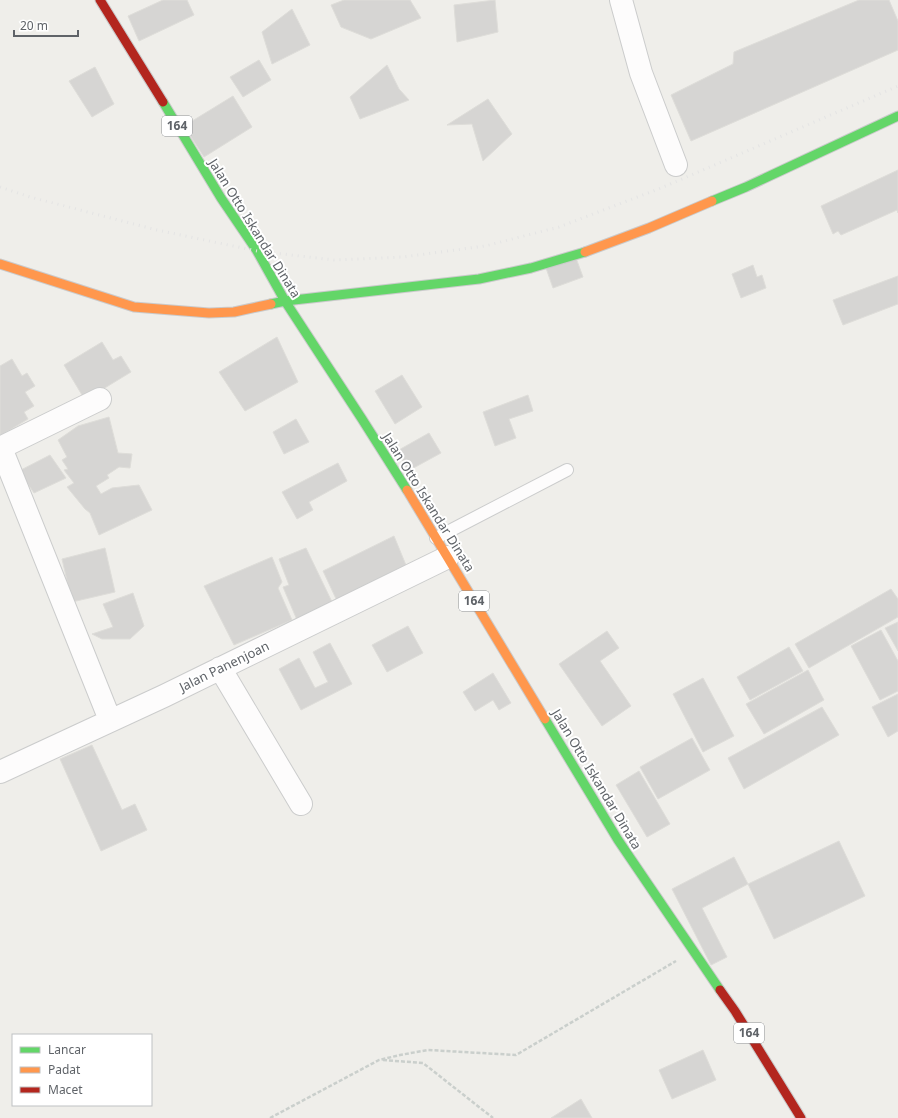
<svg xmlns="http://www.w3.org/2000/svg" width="898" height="1118" font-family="'Noto Sans',sans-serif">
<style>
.building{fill:#d6d5d3;stroke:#deddd9}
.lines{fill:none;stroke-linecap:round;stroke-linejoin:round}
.lane-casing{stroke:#cbcccc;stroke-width:14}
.street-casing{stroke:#cbcccc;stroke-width:24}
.fast-casing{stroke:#cacacb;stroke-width:11}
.slow-casing{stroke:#cacacb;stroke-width:11}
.jam-casing{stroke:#cacacb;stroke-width:11}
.path{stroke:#cacfcc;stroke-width:2.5;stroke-dasharray:4 2;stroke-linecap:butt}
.lane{stroke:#fdfcfc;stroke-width:12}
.street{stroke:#fdfcfc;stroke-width:22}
.fast{stroke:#63d668;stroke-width:9}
.slow{stroke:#ff974d;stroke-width:9}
.jam{stroke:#b3261e;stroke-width:9}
.rail{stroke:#e4e4e4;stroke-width:3;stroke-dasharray:1 5;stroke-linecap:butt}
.labels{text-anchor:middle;stroke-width:4;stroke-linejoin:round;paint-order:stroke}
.shield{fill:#fff;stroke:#8f9295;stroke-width:1}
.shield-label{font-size:12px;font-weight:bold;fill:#5f6368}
.street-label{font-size:13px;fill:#5f6368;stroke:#fff}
</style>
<rect width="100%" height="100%" fill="#efeeea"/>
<path class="building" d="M163,0H187L194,15L139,41L128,16Z
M344,0H410L421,18L371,39L341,27L331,5Z
M495,0L498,32L457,42L454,5Z
M859,0H889L898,21V50L691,141L671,95L733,64L734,52Z
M292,9L310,45L272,64L262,32Z
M259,60L271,80L243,97L230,77Z
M387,65L399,89L409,100L360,119L350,97Z
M95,67L114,104L92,117L69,81Z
M233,96L252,127L204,157L184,126Z
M488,99L512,134L483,161L472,124L447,125Z
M898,170V213L897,210L841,235L838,231L833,234L821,206Z
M576,258L583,277L553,288L546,268Z
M753,265L757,277L762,275L766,288L741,298L732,274Z
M898,276V304L843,325L833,300Z
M277,337L298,382L245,411L219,372Z
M102,342L113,360L121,356L131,372L85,400L64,365Z
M12,359L22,376L27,373L35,386L25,392L34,406L24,412L28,419L0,436V366Z
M402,375L422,407L395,424L375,391Z
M528,395L533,411L509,419L516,438L495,446L483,412Z
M109,417L118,453L132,454L130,468L119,467L107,475L109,478L96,486L101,494L112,488L139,485L152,510L99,535L90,513L85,509L67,487L74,483L64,470L68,469L62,460L67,457L58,440L78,426Z
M296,419L309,442L284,454L273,432Z
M429,433L441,453L408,471L397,451Z
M50,455L66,478L34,493L19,471Z
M338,463L347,481L309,502L313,510L297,519L282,492Z
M394,536L408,570L338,603L323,571Z
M105,548L115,592L72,602L62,559Z
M306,548L333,604L297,620L283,587L289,585L279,559Z
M272,557L282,582L278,588L292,620L234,645L204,586Z
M891,589L898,599V617L809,668L795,644Z
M133,593L144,626L130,639H102L92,634L113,627L103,604Z
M898,622V651L885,628Z
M408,626L423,653L387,672L372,645Z
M881,630L898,661V691L880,700L851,646Z
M607,631L619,648L600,661L631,706L602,726L559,664Z
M330,643L352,684L301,710L279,669L299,658L315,688L328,682L313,652Z
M789,647L803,671L750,700L737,677Z
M808,670L824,700L764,734L746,704Z
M493,673L511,703L499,710L493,700L475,711L463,692Z
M703,678L734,736L703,752L673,694Z
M898,694V731L888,737L872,707Z
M822,707L839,735L744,789L728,758Z
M692,738L710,770L658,799L640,767Z
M92,745L122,810L135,804L147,830L101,851L60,759Z
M639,771L670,824L647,837L616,785Z
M839,841L865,896L774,939L748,884Z
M734,857L748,884L702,908L727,957L711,965L672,889Z
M703,1050L716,1080L672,1099L659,1070Z
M581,1099L592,1118H551Z"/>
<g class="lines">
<g class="lane-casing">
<path id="lane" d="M436,538L567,470"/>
</g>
<g class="street-casing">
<path id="street" d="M621,0L641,73L676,165
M0,448L100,399
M1,448L110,720
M220,668L301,804
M0,772L164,696L448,557"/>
</g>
<g class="fast-casing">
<path id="fast" d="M163,102L221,198L257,251L285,301L362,419L407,490
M712,201L746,187L898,116
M271,304L285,301L479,279L531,268L585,252
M545,719L618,840L720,990"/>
</g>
<g class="slow-casing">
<path id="slow" d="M585,252L649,228L712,201
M0,264L134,307L209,313L234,312L271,304
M407,490L545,719"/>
</g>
<g class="jam-casing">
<path id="jam" d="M100,0L163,102
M720,990L735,1011L801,1118"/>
</g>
<path class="path" d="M383,1060L423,1063L493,1118
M270,1118L379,1060L400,1055L428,1050L516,1055L676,961"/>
<use href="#lane" class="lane"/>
<use href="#street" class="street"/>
<use href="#fast" class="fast"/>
<use href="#slow" class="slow"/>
<use href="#jam" class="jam"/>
<path class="rail" d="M0,187L30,197L157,230L257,251L334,260L403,257L485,246L559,227L661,188L898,86"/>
</g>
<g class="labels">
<g class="shield">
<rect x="162" y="116" width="30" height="20" rx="3"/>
<rect x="459" y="591" width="30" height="20" rx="3"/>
<rect x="734" y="1023" width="30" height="20" rx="3"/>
</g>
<g class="shield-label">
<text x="177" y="130">164</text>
<text x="474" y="605">164</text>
<text x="749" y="1037">164</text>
</g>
<g class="street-label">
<text transform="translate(255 228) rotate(58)" y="5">Jalan Otto Iskandar Dinata</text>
<text transform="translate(429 502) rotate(58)" y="5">Jalan Otto Iskandar Dinata</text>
<text transform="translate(224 666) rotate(-26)" y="5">Jalan Panenjoan</text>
<text transform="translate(597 779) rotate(59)" y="5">Jalan Otto Iskandar Dinata</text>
</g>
</g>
<rect x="12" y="1034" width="140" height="72" fill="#ffffff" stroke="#bfc1c3"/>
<rect x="20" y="1047" width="20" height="6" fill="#63d668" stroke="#bfc1c3"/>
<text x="48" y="1054" font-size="12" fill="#5f6368">Lancar</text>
<rect x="20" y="1067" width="20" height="6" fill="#ff974d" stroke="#bfc1c3"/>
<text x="48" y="1074" font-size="12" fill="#5f6368">Padat</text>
<rect x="20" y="1087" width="20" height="6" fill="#b3261e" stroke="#bfc1c3"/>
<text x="48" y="1094" font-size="12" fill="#5f6368">Macet</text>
<path d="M14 30v6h64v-6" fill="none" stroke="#5f6368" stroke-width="2"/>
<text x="20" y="30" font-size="12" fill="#5f6368" stroke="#ffffff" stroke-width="3" paint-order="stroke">20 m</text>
</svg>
